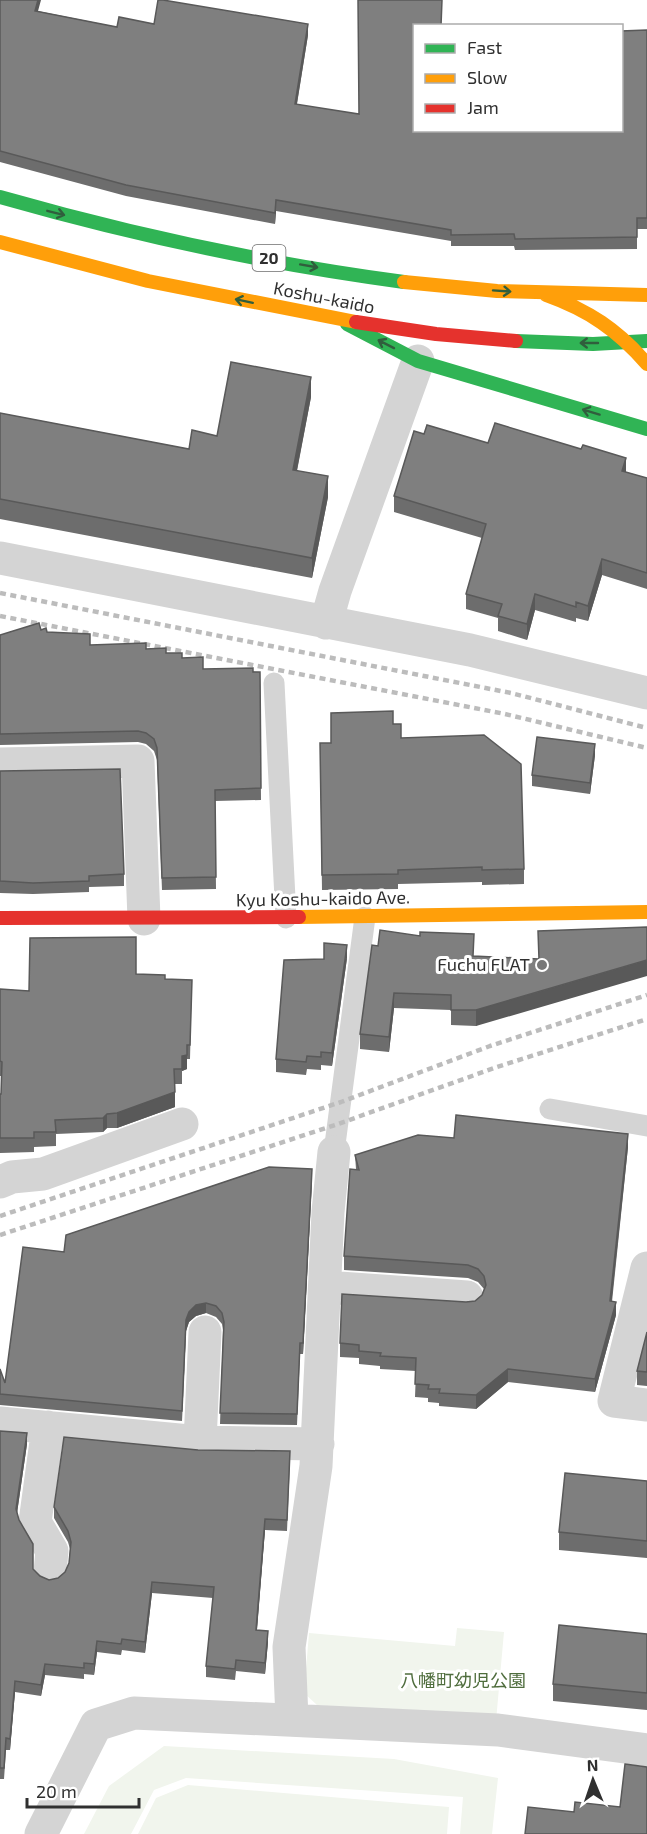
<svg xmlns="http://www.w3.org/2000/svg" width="647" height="1834" font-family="'Exo 2','Noto Sans JP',sans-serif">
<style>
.green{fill:#f1f5ed}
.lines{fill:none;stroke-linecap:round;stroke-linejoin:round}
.lane{stroke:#d4d4d4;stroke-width:21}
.street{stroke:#d4d4d4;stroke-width:33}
.fast{stroke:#30b455;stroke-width:14}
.slow{stroke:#ff9f0a;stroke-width:14}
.jam{stroke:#e5322d;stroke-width:14}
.rail{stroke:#bcbcbc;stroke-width:4.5;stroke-dasharray:6 4.5;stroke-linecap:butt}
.wall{fill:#6d6d6d}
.shaded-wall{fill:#595959}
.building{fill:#7f7f7f;stroke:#595959;stroke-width:1.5}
.oneway{stroke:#305e3d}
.poi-dot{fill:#787878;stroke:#fff;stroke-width:2}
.labels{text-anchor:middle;stroke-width:6;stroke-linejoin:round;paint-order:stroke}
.shield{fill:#fff;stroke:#6e6e6e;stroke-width:1.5}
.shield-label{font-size:16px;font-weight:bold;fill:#303030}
.street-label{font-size:18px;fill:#303030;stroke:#fff}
.poi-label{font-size:18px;fill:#303030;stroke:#fff;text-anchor:end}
.park-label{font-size:18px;fill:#4f6d3d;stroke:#fff}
</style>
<rect width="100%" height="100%" fill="#fff"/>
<path class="green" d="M457,1628L504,1632L496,1721L317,1705L304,1693L309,1633L455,1646Z
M164,1746L394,1759L498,1778L492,1834H460L463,1797L186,1778L154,1790L131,1834H84L109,1786Z
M188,1785L449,1807L447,1834H138L156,1798Z"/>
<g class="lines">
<path class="lane" d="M274,683L286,918
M550,1109L647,1126
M334,1152L365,917"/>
<path class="street" d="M0,558L470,650L647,693
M326,623L335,591L418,361
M0,764L138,761L144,919
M0,1182L12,1177L43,1174L182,1124
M647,1268L614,1401L647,1405
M325,1287L467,1297
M0,1423L200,1442L318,1444
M48,1427L35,1522L52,1551L50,1572
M200,1442L205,1332
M292,1719L289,1647L316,1466L328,1212L334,1152
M41,1834L96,1725L134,1713L498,1730L647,1750"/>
<path class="fast" d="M0,197C133,235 268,264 404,282
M347,324L418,361L647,429
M516,341L593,344L647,341"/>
<path class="slow" d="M0,242L148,281L356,322
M404,282L497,291L647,295
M546,295C588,310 618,330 647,364
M299,917L647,912"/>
<path class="jam" d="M356,322L436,334L516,341
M0,918L299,917"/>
<path class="rail" d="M0,593L511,693L647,728
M0,616L505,714L647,748
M0,1216L341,1102L490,1046L647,995
M0,1235L338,1124L497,1067L647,1019"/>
</g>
<path class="wall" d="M0,0L38,11L117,27L154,24L308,35L297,104L414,130H621L647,30V229H637V249L515,250L514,246H451V241L276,211L275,224L126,196L0,162Z
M311,397L297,471L328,497L312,578L0,519V413L189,449L217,436Z
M424,434L488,443L626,472L647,478V589L602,575L588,621L576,618V622L535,610L527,640L498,631V618L466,609V594L482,538L394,512V496Z
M41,630L47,632L90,645L146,649L166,653L182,658L203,669L260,672L261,800L215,801L216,889L162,890L157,760L154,751L146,744L138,742L0,745V635Z
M393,724L401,738L524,869V884L482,885V882L398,884V889L322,890L320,743H331Z
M595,755L590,794L532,786V775Z
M0,771L124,874V886L89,887V892L33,894L0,893Z
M647,927L476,1026L451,1025V1010L394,1008L389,1052L360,1049V1034L378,946L474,956L538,959Z
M347,958L332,1066L321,1065V1070L307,1069L306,1075L276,1072V1059Z
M136,974L165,979L192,980L190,1059H187V1069L182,1071V1084H174L175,1107L117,1128H107L103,1132L56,1134V1146L34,1147V1152L0,1153V1094H1V1076H0V989L29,991Z
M454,1138L628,1147L612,1302L616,1315L595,1392L508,1382L476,1409L439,1406V1403L428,1402V1398L415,1397L416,1371L380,1369V1366L359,1364V1358L340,1357V1343L466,1302L475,1301L482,1295L484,1289L478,1282L468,1278L344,1270V1256L356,1169L355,1155Z
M312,1180L303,1354H300L297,1425L220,1424L223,1330L222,1324L216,1317L206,1313L196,1316L189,1322L186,1331L182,1421L0,1405V1369L5,1383L64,1252Z
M647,1332V1386L637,1385V1371Z
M0,1431L27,1444L17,1513L33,1569L40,1576L49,1580L58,1578L65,1572L69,1563L70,1549L68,1542L54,1518V1507L290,1462L287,1531L265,1530L257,1630L268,1642L265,1674L236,1671L235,1680L206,1677V1666L213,1598L152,1593L145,1653L122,1650L121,1655L97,1652L94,1675L84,1674V1679L45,1675L41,1696L15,1692L10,1750H6L4,1779H0Z
M647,1481V1558L559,1550V1532Z
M647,1634V1710L553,1701V1684Z"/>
<path class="shaded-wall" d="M38,0H41L35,22V11Z
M308,24V35L295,115V104Z
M276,200V211L275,224V213Z
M311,377V397L293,490V470Z
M626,458V473L622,471Z
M328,476V497L312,578V558Z
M602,559V575L588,621V606Z
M535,594V610L527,640V624Z
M595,744V755L590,794V783Z
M347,945V958L332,1066V1053Z
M647,960V976L476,1026V1010Z
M394,993V1008L389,1052V1037Z
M187,1045V1069L182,1071V1056Z
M175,1092V1107L117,1128V1113Z
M107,1114V1128L103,1132V1118Z
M628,1134V1147L610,1315V1301Z
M312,1169V1180L303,1354V1343Z
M616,1302V1315L595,1392V1379Z
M206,1303V1313L196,1316L189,1322L186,1331L182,1421L186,1320L189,1312L196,1305Z
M508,1369V1382L476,1409V1395Z
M27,1433V1444L16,1520V1509Z
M265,1519V1530L256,1641V1630Z
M152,1582V1593L145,1653V1642Z
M268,1631V1642L265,1674V1663Z
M97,1641V1652L94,1675V1664Z
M45,1664V1675L41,1696V1685Z
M15,1681V1692L10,1750V1739Z"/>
<path class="building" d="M0,0H38L35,11L117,27L119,17L154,24L158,0H163L308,24L295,104L359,114L358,0H442L441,26H414V130H621V31L647,30V218H637V237L515,239L514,234L451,235V230L276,200L275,213L126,185L0,151Z
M231,362L311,377L293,470L328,476L312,558L0,499V413L189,449L192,430L217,436Z
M495,423L581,449L583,445L626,458L622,471L647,478V573L602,559L588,606L576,602V607L535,594L527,624L498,616L502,604L466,594L486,524L394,496L414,431L424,434L427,425L488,443Z
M39,623L41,630L46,628L47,632L90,634V645L146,643V649L166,648V653H182V658L203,657V669L253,668V672H260L261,788L215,790L216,877L162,878L157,748L154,739L146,733L138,731L0,734V635Z
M393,711V724H401V738L484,735L521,764L524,869L482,870V867L398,870V874L322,875L320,743H331V713Z
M537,737L595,744L590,783L532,775Z
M120,769L124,874L89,876V881L33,883L0,881V771Z
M647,927V960L476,1010H451V995L394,993L389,1037L360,1034L372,945L378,946L380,930L420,936V932L474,934L473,956L539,959L538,931Z
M136,937V974L165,975V979L192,980L190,1045H187V1055L182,1056V1069H174L175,1092L117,1113L107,1114L103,1118L55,1120L56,1132H34V1138H0V1094H1L2,1062L0,1061V989L29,991L30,938Z
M324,943L347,945L332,1053L321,1052V1057L307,1056L306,1062L276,1059L284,960L324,959Z
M456,1115L628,1134L610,1301L616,1302L595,1379L508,1369L476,1395L439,1393L440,1389H428L429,1385L415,1384L416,1358L380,1356L381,1353L359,1351V1345L340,1343L342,1294L466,1302L475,1301L482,1295L486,1285L484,1276L478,1269L468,1265L344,1256L350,1169L359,1170L355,1155L418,1135L454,1138Z
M269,1167L312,1169L303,1343H300L297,1414L220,1413L224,1322L222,1313L216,1306L206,1303L196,1305L189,1312L186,1320L182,1411L0,1394V1369L5,1383L23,1247L64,1252L66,1235Z
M647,1332V1372L637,1371Z
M0,1431L27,1433L16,1509L19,1520L33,1544V1569L40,1576L49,1580L58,1578L65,1572L69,1563L71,1542L68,1531L54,1507L64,1437L198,1450L290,1451L287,1520L265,1519L256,1630L268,1631L265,1663L236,1660L235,1669L206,1666L214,1587L152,1582L145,1642L122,1639L121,1644L97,1641L94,1664L84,1663V1668L45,1664L41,1685L15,1681L10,1739L6,1738L4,1768H0Z
M565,1473L647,1481V1541L559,1532Z
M559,1625L647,1634V1693L553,1684Z
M625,1764L647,1767V1834H525L528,1807L574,1812L575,1802L620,1807Z"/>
<defs><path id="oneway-shaft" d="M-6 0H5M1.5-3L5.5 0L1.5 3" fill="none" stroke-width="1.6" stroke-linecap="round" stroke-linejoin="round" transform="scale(1.5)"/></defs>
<g class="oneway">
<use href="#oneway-shaft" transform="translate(56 213) rotate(14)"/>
<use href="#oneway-shaft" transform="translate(309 266) rotate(10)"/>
<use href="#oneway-shaft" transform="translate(502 291) rotate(4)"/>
<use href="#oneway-shaft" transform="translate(244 301) rotate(-168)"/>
<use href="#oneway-shaft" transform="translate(589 343) rotate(-180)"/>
<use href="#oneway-shaft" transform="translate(386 344) rotate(-153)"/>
<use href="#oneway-shaft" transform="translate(591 412) rotate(-163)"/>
</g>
<circle class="poi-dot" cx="542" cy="965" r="6"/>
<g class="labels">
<rect class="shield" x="252.5" y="245" width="33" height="26" rx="4.5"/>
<g class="shield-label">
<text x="269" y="264">20</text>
</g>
<g class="street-label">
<text transform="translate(324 298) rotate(11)" y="6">Koshu-kaido</text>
<text transform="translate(323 899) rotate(-1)" y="6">Kyu Koshu-kaido Ave.</text>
</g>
<g class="poi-label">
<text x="530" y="971">Fuchu FLAT</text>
</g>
<g class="park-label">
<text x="463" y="1687">八幡町幼児公園</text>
</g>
</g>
<rect x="413" y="24" width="210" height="108" fill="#ffffff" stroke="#acacac" stroke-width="1.5"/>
<rect x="425" y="44" width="30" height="9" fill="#30b455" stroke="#acacac" stroke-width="1.5"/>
<text x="467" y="54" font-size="18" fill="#303030">Fast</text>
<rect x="425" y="74" width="30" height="9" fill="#ff9f0a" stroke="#acacac" stroke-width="1.5"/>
<text x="467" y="84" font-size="18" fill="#303030">Slow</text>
<rect x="425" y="104" width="30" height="9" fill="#e5322d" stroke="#acacac" stroke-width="1.5"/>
<text x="467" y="114" font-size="18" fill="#303030">Jam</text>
<g transform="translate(593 1780) rotate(358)" stroke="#ffffff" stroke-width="4.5" paint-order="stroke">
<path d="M0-4.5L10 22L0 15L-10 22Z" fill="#303030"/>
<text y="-9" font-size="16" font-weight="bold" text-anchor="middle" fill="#303030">N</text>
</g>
<path d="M27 1798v9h112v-9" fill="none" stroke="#303030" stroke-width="3"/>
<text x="36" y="1798" font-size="18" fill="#303030" stroke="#ffffff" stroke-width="4.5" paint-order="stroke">20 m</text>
</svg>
